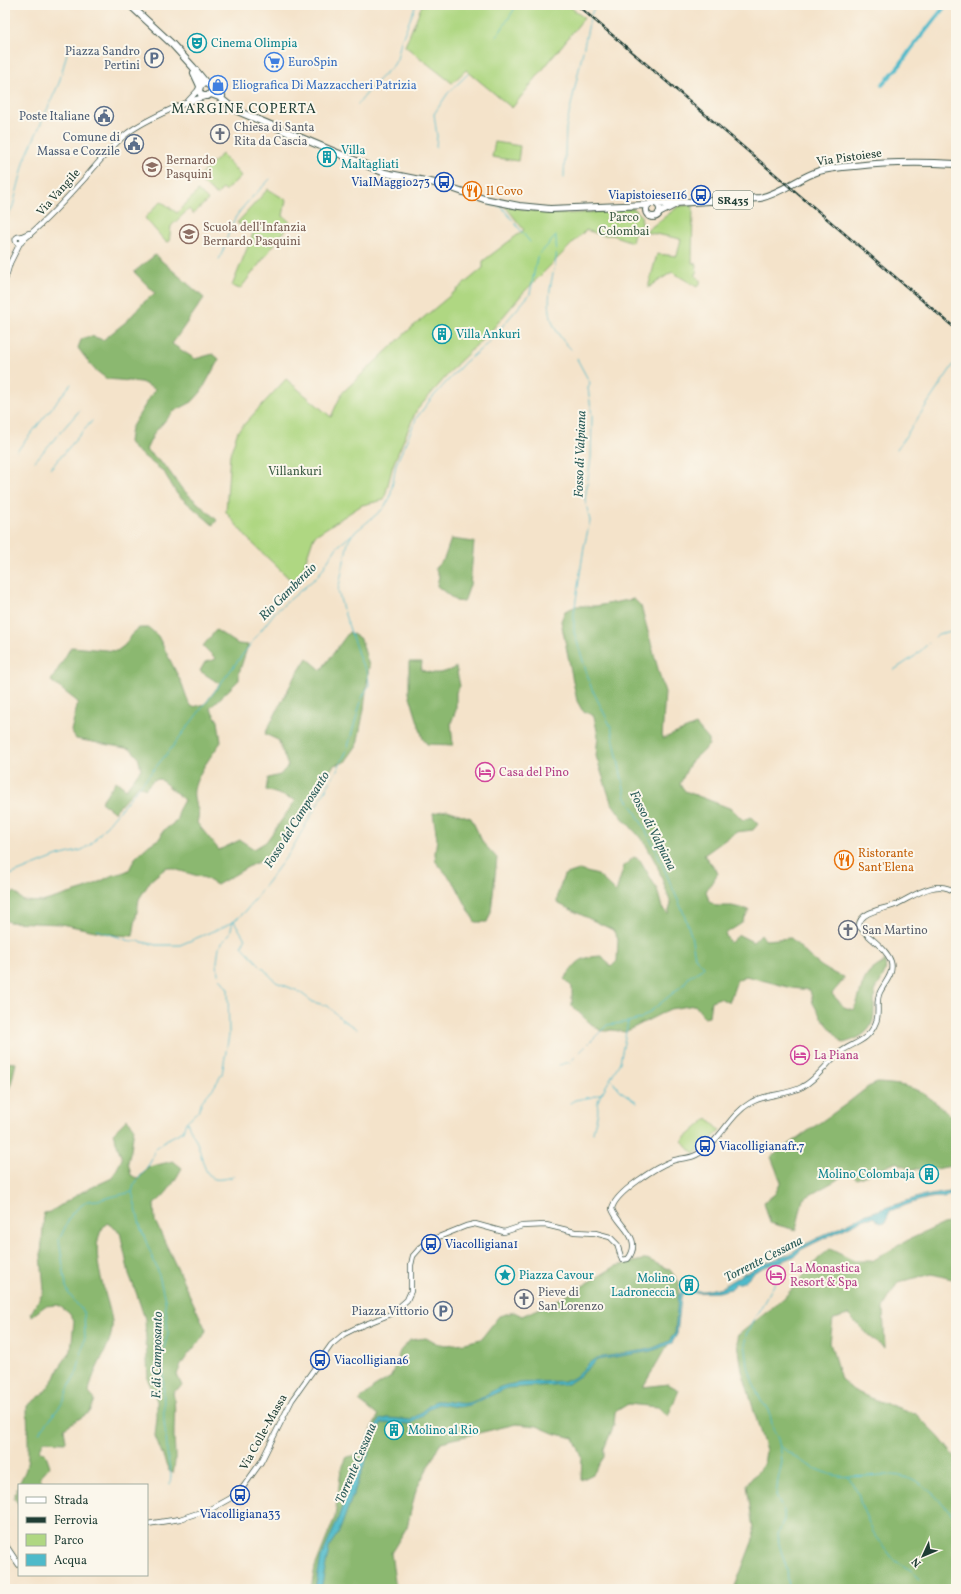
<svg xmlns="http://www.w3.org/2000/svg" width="961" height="1594" font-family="Vollkorn,serif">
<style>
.green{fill:#afd782;stroke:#678a5b}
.forest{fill:#8bb870;stroke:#557a52}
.water{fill:#4ebaca;stroke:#367c7f}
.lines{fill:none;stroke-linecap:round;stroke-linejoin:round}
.stream{stroke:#4ebaca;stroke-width:1}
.canal{stroke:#4ebaca;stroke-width:4}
.tertiary-casing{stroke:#3f564a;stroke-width:6}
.primary-casing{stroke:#3f564a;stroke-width:8}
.tertiary{stroke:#fff;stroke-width:4.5}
.primary{stroke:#fff;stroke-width:6}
.rail-casing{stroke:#1f3d34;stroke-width:2.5}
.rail{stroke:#fbf7ec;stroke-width:1;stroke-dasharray:3;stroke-linecap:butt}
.labels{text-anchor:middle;stroke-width:4;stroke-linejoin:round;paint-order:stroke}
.shield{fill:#fbf7ec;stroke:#61756b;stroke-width:1}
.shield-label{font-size:11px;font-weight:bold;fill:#1f3d34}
.culture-label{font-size:12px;fill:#0d838f;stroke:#fbf7ec;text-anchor:start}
.service-label{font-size:12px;fill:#4e5e75;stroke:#fbf7ec;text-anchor:end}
.shop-label{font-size:12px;fill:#366cbe;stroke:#fbf7ec;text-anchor:start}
.worship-label{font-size:12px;fill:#5b616d;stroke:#fbf7ec;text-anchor:start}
.street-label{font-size:12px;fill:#1f3d34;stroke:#fbf7ec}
.education-label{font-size:12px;fill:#785e54;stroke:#fbf7ec;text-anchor:start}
.transit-label{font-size:12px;fill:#164399;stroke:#fbf7ec;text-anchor:start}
.food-label{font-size:12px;fill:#c56008;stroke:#fbf7ec;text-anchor:start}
.park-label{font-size:12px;fill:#3c5c44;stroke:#fbf7ec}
.hotel-label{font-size:12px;fill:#b23c85;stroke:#fbf7ec;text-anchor:start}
.water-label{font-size:13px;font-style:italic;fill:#2b5c5a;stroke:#fbf7ec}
.quarter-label{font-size:14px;letter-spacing:1px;fill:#1f3d34;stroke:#fbf7ec}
</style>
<rect width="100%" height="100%" fill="#fbf7ec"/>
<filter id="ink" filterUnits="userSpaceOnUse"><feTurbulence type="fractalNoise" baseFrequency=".025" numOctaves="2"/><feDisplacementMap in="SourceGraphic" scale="8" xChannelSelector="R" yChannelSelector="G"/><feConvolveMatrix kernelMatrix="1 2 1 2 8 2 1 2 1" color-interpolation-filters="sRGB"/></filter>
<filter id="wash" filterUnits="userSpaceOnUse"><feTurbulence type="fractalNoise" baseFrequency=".012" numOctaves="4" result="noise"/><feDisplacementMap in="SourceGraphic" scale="16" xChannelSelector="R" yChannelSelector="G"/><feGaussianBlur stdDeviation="0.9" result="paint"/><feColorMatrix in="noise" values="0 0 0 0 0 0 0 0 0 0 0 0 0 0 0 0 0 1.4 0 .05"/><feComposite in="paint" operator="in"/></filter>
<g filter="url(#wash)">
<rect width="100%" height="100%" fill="#f4e3ca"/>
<path class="green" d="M422,5H568L584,18L512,108L466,70L452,83L405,46Z
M495,142L520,146L518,161L492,157Z
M222,154L241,176L225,191L223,189L216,195L197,178Z
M268,189L286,200L283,216L291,223L240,289L232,286L254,231L237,223Z
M198,191L208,200L193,214L189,209L171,226L169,242L165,241L145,218L161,201L177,213Z
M693,205L692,263L697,264L696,276L700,280V284L697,287L672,272L648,288L657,254L677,256L681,239L645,232L679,206Z
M505,206L555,214L582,213L632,208L641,215L642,224L640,232L634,234L632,242L612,235H601L586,230L523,293L491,331L457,364L416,411L393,465L384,500L362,505L314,536L297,586L248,539L226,512L230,454L238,431L286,379L331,417L342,393L410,329L483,268V261L524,230Z
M708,1118L720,1131L694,1154L682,1141Z"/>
<path class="forest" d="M155,255L204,298L172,344L195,359L213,354L219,359L201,392L192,402L173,412L154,433L146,450L166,467L182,489L217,520L213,525L177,494L164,472L133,448L129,442L131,428L155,389L141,382L107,379L94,369L78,348L81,340C89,334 95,337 103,340L127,321L143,303L155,293L134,272Z
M451,539L474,542L470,585L464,602L456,601L437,586L439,576L435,568L444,559Z
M634,599L641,606L661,680L665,692L662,739L696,725L709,740V745L690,763L680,784L685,791L732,809L743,820L751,817L758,824L753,830L736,832L704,855L718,873L706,891L709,901L716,906H732L749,910L742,923L725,934L730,943L739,935L753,942L761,934L765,940L791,938C806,954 822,971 844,977C842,984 836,987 832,994L844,1007L853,1010C861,999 860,982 870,972C874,968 880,965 885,961C888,976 879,980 875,992C873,1001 875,1011 873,1020C870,1034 855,1040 843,1043L821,1017L813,1003L810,990L792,988L746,976L737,980L729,1003L720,998L711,1001L709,1016L704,1017L695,1005L670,1009L625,1032L612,1030L601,1031L590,1023L572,1006V987L564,979C578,962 578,957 602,956L611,967L617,961L618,939L613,930L557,903L558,893L564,875L579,870L598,875L616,892L624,866L634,857L640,860L647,872L657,889L662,908L668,914L671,904L657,865L645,843L621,816L611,802L596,756L598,736L594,716L582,710L577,701L561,621L565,611L577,606H596Z
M139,628H149L158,636L182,684L189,704L193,707L205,704L220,684L200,671L205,662L216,659L203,646L216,630L238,644L248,645L239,673V680L210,708L218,721L221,742C212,755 191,781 194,797C196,811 201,807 197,823L219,850L240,840L254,849L266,842L296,800L266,790L268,778L280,775L288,766L278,740L265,734L292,682L307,658L321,670L349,632L361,639L369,666L364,709L357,745L345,762L334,765L291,826L265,860L253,864L217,885L205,878L167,867L151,880L139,899L133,936L115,935L61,924L9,922L5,920V896L15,892L23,901L42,902L85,889L113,875L122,873L129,870L135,858L149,845L160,838L163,831L178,820V811L184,800L160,779L153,780L145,789L139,785L114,812L101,802L116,781L126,789L141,769L138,757L131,749L76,739L71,731L78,702L51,681L71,647L117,651L125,645L131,635Z
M409,662H422L421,670C435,675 443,674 456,667L460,686L456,692V710L451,723L453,745L427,744L423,739L409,693Z
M447,810L471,818L483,843L497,858L491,912L487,922H475L455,884L436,862L435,853L437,839L433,813Z
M5,1062L16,1063L11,1084L5,1098Z
M877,1083C915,1085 922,1090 950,1115L956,1114V1165L936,1169H908L897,1162L857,1179L849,1173L803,1199L796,1230L770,1223L764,1202L775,1194L781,1182L771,1157L845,1105L868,1087Z
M127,1119L134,1127L131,1150L128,1162L131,1175L138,1179L149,1167L173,1161L182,1168C174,1182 167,1195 154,1204L155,1221L206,1330C203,1339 198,1342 193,1349C186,1357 180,1365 177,1375L182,1386L173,1392C176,1407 174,1420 174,1435C174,1448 177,1460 173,1473L169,1471L155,1436L157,1418V1401L148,1380L145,1319L136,1292L129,1274L120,1232L107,1223C84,1244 108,1295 112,1321C115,1344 91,1369 89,1393L95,1400L90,1412L64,1428L66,1442L44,1441L39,1451L45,1452L50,1466L39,1478L46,1485H19V1504L14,1498C17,1484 22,1480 26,1469C30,1454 27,1423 27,1406L43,1394L55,1378L59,1368L71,1351L74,1321L69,1313L58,1305L45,1306L32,1316L31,1313L44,1291L41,1255L44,1213L50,1212L82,1192L112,1178L122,1159L113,1133Z
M956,1221V1280L932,1274L898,1282L883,1308L885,1348L876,1342L848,1315L833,1319L830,1343L841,1379L853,1390L870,1398L916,1414L938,1436L956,1458V1589H734L754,1537L747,1484L764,1464L766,1451L742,1371L737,1336L784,1298L819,1258L830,1249L854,1261H872L908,1240L943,1224L955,1222Z
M647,1259L670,1270L679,1282L678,1319L676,1334L665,1349L643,1387L668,1384L679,1390L668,1416L658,1407L628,1404L615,1412L614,1425L604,1449V1457L593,1474L581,1480L582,1457L574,1438L553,1433L537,1426L516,1424L441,1442L416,1490L407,1527L391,1553L396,1589H311L315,1567L335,1517L341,1470L347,1457L361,1454L378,1416L359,1401L373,1388L391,1377L400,1351L410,1340L426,1338L435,1343L446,1345L465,1343L481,1339L499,1316L514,1312L522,1316L566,1296L616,1266Z"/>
<path class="water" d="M956,1191V1194L947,1196L944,1198C931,1194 904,1206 890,1211L885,1222L880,1223L873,1217L862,1220L802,1249C799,1251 796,1255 793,1257C782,1262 769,1264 758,1270C749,1274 746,1285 736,1283L730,1289L719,1292L684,1293L681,1297L677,1334L672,1343L652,1351L597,1360L581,1375L568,1384L507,1388L470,1405L458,1407L438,1404L427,1410L423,1415L411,1424L382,1423L378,1429L339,1532L330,1545L321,1589H315L321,1558L336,1524L356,1469L369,1447L379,1420L388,1418L411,1420L435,1401C448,1400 459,1406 472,1402C484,1398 493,1388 507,1385C527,1381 546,1382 566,1381V1379L569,1380C581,1376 585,1363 597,1358L651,1349L669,1341L675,1333L678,1297L682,1291H704L723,1287C727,1283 739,1277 744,1273H747L757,1266L790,1254L800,1247L867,1214L919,1197Z"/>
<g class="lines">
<path class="stream" d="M591,15L595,5
M496,38L517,5
M358,104L378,80L393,66L397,59L401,41L416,5
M436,147L437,136L434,114L448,93L468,74
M564,178L566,128L590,19
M491,205L502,207L530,242
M5,221L13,206L25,159L59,83L67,53
M556,237C556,244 557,252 556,259C555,269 551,279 550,290C547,315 553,332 571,349
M219,260C225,248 227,234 233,222C241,206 258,192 270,179
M897,449L956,361
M17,451L71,384
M35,461L79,411
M50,469L92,421
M343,609L338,591L348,542L352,535
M935,637L938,634L956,630
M894,670L915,656L929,643
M342,761L347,750L362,698L369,685L368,674L360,660L344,612
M5,877L58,856L82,850L91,844L170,750L275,612L318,576L337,547L383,509L390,498L396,464L417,417L431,399L464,363L486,345L530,294L537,257L556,236
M234,921L245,939L242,946L276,982L298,991L313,1002L328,1006L341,1019L357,1029
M97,930L130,941H138L156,945H180L225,926L234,921L245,912L290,852L341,763
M218,974L217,962L219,947L230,933L233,921
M559,1065L570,1062L607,1025L628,1022
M611,1079L619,1090L637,1102
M570,1103L575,1100L592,1097L602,1093L620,1062L628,1022L640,1019L651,1011L683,985L689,977L702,969L704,966L695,957L691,935L684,914L654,846L634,809L626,798L611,727L591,687L574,632V613L584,547L590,521L585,499L591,458L592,416L588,388L590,383L577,359
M187,1122C190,1130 195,1137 198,1145C203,1158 204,1183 222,1179C227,1178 231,1179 234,1175
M593,1133C594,1123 600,1113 597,1103L601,1094
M777,1262L774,1285L754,1319L746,1335L745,1342L748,1366L753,1383L761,1401L769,1410L773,1429L778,1439L781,1452L782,1462L778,1480L776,1496L784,1512V1520L778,1534L779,1544L787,1570L789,1589
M39,1433L64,1401L70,1384L77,1372L85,1337L84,1313L69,1294L66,1286L59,1240L72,1213L87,1201L98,1200L132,1192
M780,1446C797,1459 817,1473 839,1476C854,1478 872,1475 887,1475C918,1474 938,1497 956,1519
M848,1476L858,1493L861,1505L873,1532L894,1560L912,1571L919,1580
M170,1484L171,1476L167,1453V1446L164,1421L163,1352L168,1333L165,1300L158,1271L141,1229L132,1192L134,1185L150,1163L155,1149L166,1140L183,1131L186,1122L198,1111L202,1101L214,1087L222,1074L229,1035L228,989L220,978"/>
<path class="canal" d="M882,85L900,65L911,49L946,5"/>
</g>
</g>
<g filter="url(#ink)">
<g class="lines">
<g class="tertiary-casing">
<path id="tertiary" d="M188,101L199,89
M15.5 240a3.5 3.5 0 1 1 7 0a3.5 3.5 0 1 1-7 0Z
M20,237L29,233
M22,241C45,222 65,200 85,178C98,163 110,148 125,135C141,122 184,102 204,97
M5,280L10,263L20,243
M147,1524L180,1519L213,1508L231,1498L241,1490L261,1462L292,1400L331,1345L344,1334L356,1328L391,1314L407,1300L411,1291V1265L413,1256L420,1248L431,1240L466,1226L475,1224L504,1232L522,1226L546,1225L575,1232L595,1233L610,1237L617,1244L622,1260L628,1259C644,1238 618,1226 612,1209C614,1193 658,1166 672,1161C680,1158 688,1159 696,1155C719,1144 728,1116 750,1103C766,1093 786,1096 802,1087C817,1079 825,1065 838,1054C852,1042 868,1043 876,1022C880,1013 875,1002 880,992C885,982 894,974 891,962C886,947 868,938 859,926C859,911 885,909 895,905C913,897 937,877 956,893
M5,1544L19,1565"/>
</g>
<g class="primary-casing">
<path id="primary" d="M130,5L172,44L193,67L206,83L222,96
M194,73L200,86
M203,84L200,86L199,91L202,96H208L212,91
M211,94L219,97L235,110L385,173L440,184L484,199L519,206L550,209L647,205
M646 210a7 7 0 1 1 14 0a7 7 0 1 1-14 0Z
M658,204L760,198C782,193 798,178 819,171C830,168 843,167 855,166C889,162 922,162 956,164
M659,213L676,204"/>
</g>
<use href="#tertiary" class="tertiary"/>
<use href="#primary" class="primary"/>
<g class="rail-casing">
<path id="rail" d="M577,5L956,329"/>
</g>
<use href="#rail" class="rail"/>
</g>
</g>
<defs>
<g id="theatre-ring" transform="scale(1)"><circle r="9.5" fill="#fbf7ec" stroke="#0f9aa8" stroke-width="1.5"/><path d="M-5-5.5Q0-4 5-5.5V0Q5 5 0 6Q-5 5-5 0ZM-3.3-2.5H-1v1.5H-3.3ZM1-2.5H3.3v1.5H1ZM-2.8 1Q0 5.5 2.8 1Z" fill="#0f9aa8"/></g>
<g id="parking-ring" transform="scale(1)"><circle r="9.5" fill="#fbf7ec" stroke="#5c6f8a" stroke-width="1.5"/><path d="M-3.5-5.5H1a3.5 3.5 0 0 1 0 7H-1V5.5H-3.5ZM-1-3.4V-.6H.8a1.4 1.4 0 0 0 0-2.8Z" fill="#5c6f8a"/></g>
<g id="supermarket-ring" transform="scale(1)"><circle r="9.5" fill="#fbf7ec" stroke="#3f7fe0" stroke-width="1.5"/><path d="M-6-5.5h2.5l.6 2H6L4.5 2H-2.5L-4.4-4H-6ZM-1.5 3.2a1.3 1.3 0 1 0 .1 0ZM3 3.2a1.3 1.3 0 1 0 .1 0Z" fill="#3f7fe0"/></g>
<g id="shop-ring" transform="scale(1)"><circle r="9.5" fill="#fbf7ec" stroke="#3f7fe0" stroke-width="1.5"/><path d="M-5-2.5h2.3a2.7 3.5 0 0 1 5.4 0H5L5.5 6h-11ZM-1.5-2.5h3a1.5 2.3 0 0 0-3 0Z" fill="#3f7fe0"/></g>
<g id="civic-ring" transform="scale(1)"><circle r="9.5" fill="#fbf7ec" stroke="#5c6f8a" stroke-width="1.5"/><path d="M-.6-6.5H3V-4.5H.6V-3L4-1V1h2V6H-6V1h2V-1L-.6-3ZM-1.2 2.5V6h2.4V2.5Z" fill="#5c6f8a"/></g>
<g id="church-ring" transform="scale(1)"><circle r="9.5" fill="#fbf7ec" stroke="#6b7280" stroke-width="1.5"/><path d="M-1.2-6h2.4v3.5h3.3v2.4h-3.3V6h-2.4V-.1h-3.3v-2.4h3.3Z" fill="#6b7280"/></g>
<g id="building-ring" transform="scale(1)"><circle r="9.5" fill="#fbf7ec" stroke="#0f9aa8" stroke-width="1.5"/><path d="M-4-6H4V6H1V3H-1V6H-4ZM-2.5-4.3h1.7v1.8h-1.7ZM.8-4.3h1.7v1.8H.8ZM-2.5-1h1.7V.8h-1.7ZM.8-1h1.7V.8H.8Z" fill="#0f9aa8"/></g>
<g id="school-ring" transform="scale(1)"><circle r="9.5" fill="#fbf7ec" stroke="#8d6e63" stroke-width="1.5"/><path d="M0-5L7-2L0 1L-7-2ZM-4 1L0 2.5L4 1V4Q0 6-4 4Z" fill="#8d6e63"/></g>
<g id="bus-ring" transform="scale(1)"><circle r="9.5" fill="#fbf7ec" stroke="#1a4fb4" stroke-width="1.5"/><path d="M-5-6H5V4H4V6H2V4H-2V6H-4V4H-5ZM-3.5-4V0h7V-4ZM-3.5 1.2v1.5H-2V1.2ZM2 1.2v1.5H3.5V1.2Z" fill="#1a4fb4"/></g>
<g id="restaurant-ring" transform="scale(1)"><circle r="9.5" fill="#fbf7ec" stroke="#e8710a" stroke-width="1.5"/><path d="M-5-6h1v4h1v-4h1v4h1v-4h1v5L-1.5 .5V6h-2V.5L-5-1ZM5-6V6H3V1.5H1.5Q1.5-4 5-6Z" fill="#e8710a"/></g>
<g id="hotel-ring" transform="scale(1)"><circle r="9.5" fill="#fbf7ec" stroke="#d1479c" stroke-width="1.5"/><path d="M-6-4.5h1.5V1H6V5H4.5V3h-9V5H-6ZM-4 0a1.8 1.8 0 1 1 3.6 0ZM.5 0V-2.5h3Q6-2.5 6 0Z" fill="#d1479c"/></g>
<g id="sight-ring" transform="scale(1)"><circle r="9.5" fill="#fbf7ec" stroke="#0f9aa8" stroke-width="1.5"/><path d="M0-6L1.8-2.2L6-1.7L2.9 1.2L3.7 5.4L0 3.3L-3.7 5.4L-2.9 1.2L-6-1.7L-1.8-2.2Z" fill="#0f9aa8"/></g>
</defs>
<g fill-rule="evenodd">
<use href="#theatre-ring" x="197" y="43"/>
<use href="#parking-ring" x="154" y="58"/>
<use href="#supermarket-ring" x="274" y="62"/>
<use href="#shop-ring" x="218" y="85"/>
<use href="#civic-ring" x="104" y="116"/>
<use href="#church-ring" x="220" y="134"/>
<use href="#civic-ring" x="134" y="144"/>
<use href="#building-ring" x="327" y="157"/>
<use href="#school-ring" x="152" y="167"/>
<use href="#bus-ring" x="444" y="182"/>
<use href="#restaurant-ring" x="472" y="191"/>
<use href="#bus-ring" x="701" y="195"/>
<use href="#school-ring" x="189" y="234"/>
<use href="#building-ring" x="442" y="334"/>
<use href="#hotel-ring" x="485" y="772"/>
<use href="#restaurant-ring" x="844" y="860"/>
<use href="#church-ring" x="848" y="930"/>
<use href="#hotel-ring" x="800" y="1055"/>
<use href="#bus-ring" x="705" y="1146"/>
<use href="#building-ring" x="929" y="1174"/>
<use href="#bus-ring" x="431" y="1244"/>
<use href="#sight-ring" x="505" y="1275"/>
<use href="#hotel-ring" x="776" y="1275"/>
<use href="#building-ring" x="689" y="1285"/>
<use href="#church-ring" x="524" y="1299"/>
<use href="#parking-ring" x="443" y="1311"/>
<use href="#bus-ring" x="320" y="1360"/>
<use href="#building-ring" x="394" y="1430"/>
<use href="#bus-ring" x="240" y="1495"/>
</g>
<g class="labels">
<rect class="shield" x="713" y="191" width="40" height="18" rx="3"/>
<g class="shield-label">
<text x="733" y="204">SR435</text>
</g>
<g class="culture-label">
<text x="211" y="47">Cinema Olimpia</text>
<text x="341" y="154">Villa<tspan x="341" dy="14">Maltagliati</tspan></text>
<text x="456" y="338">Villa Ankuri</text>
<text x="915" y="1178" text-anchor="end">Molino Colombaja</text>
<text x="519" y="1279">Piazza Cavour</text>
<text x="675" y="1282" text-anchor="end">Molino<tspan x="675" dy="14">Ladroneccia</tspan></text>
<text x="408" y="1434">Molino al Rio</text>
</g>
<g class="service-label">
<text x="140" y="55">Piazza Sandro<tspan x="140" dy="14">Pertini</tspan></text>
<text x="90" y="120">Poste Italiane</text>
<text x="120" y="141">Comune di<tspan x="120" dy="14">Massa e Cozzile</tspan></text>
<text x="429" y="1315">Piazza Vittorio</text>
</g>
<g class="shop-label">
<text x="288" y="66">EuroSpin</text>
<text x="232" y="89">Eliografica Di Mazzaccheri Patrizia</text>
</g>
<g class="worship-label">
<text x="234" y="131">Chiesa di Santa<tspan x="234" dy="14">Rita da Cascia</tspan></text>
<text x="862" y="934">San Martino</text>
<text x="538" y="1296">Pieve di<tspan x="538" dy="14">San Lorenzo</tspan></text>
</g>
<g class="street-label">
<text transform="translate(849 157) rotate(-8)" y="4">Via Pistoiese</text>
<text transform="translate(58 192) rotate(-48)" y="4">Via Vangile</text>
<text transform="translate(263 1432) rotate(-61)" y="4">Via Colle-Massa</text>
</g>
<g class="education-label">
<text x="166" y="164">Bernardo<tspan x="166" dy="14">Pasquini</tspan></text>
<text x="203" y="231">Scuola dell'Infanzia<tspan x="203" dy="14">Bernardo Pasquini</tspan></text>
</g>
<g class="transit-label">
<text x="430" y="186" text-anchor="end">ViaIMaggio273</text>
<text x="687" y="199" text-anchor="end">Viapistoiese116</text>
<text x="719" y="1150">Viacolligianafr.7</text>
<text x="445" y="1248">Viacolligiana1</text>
<text x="334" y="1364">Viacolligiana6</text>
<text x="240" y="1518" text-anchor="middle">Viacolligiana33</text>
</g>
<g class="food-label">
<text x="486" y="195">Il Covo</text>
<text x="858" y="857">Ristorante<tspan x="858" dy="14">Sant'Elena</tspan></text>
</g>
<g class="park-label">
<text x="624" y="221">Parco<tspan x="624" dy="14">Colombai</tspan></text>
<text x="295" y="475">Villankuri</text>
</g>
<g class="hotel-label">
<text x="499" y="776">Casa del Pino</text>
<text x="814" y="1059">La Piana</text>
<text x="790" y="1272">La Monastica<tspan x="790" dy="14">Resort &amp; Spa</tspan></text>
</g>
<g class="water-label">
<text transform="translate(579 454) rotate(-88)" y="5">Fosso di Valpiana</text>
<text transform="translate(287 591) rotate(-45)" y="5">Rio Gamberaio</text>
<text transform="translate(296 819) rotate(-58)" y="5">Fosso del Camposanto</text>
<text transform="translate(654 830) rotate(63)" y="5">Fosso di Valpiana</text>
<text transform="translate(763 1258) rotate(-27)" y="5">Torrente Cessana</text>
<text transform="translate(156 1355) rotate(-89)" y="5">F. di Camposanto</text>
<text transform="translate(355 1463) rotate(-67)" y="5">Torrente Cessana</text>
</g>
<g class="quarter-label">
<text x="244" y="113">MARGINE COPERTA</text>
</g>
</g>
<rect width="961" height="1594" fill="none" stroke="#fbf7ec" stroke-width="20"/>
<rect x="18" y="1484" width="130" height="92" fill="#fbf7ec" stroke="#a3ada2"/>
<rect x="26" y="1497" width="20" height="6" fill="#ffffff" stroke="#a3ada2"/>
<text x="54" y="1504" font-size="12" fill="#1f3d34">Strada</text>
<rect x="26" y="1517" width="20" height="6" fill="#1f3d34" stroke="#a3ada2"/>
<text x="54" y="1524" font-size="12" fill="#1f3d34">Ferrovia</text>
<rect x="26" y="1534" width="20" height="12" fill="#afd782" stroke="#a3ada2"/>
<text x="54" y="1544" font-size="12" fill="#1f3d34">Parco</text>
<rect x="26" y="1554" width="20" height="12" fill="#4ebaca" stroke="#a3ada2"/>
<text x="54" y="1564" font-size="12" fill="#1f3d34">Acqua</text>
<g transform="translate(923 1556) rotate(226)" stroke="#fbf7ec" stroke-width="3" paint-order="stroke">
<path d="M0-3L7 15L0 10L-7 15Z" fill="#1f3d34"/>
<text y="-6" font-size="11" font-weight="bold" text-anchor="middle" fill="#1f3d34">N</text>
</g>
</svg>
